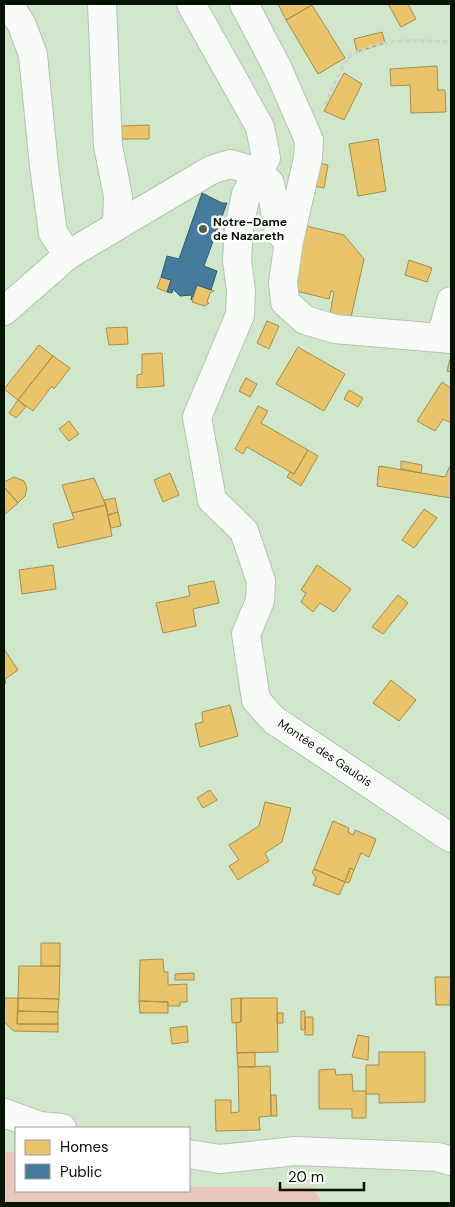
<svg xmlns="http://www.w3.org/2000/svg" width="455" height="1207" font-family="'DM Sans',sans-serif">
<style>
.green{fill:#e9c7ba}
.homes{fill:#e9c46a;stroke:#a58f4b}
.public{fill:#457b9d;stroke:#325c6f}
.lines{fill:none;stroke-linecap:round;stroke-linejoin:round}
.minor-casing{stroke:#b3c5b0;stroke-width:30}
.path{stroke:#cdd4cd;stroke-width:3;stroke-dasharray:5 2.5;stroke-linecap:butt}
.minor{stroke:#f8fbf7;stroke-width:28}
.poi-dot{fill:#4d5e4a;stroke:#fff;stroke-width:2}
.labels{text-anchor:middle;stroke-width:5;stroke-linejoin:round;paint-order:stroke}
.poi-label{font-size:12px;font-weight:bold;fill:#061404;stroke:#fff;text-anchor:start}
.street-label{font-size:12px;fill:#061404;stroke:#fff}
</style>
<rect width="100%" height="100%" fill="#d0e7cb"/>
<path class="green" d="M16,1151V1191H189V1187H312L322,1203H4V1153Z"/>
<path class="homes" d="M278,4H312V5L286,20Z
M388,4H408L416,19L401,27Z
M312,5L345,58L318,74L286,20Z
M382,32L385,43L357,52L354,39Z
M437,66L438,90H445L446,112L411,113L410,85L391,86L390,69Z
M344,73L362,84L344,120L324,111Z
M149,125V139H121V126Z
M378,139L386,191L358,196L349,144Z
M315,162L328,165L324,188L309,185Z
M298,224L344,235L364,259L351,317L330,314L334,292L331,291L329,299L292,290Z
M409,260L432,268L427,282L405,275Z
M161,277L171,280L167,292L157,288Z
M197,285L214,291L210,293L207,302L209,303L205,306L192,302Z
M267,321L279,326L269,349L257,343Z
M127,327L128,344L109,345L106,328Z
M39,345L53,356L18,400L4,389Z
M298,347L345,374L324,411L276,384Z
M162,353L164,386L137,388V375L142,374V354Z
M451,355V372L447,371Z
M53,356L70,368L54,389L52,386L33,411L18,400Z
M246,378L257,384L250,397L239,391Z
M442,382L451,388V423L443,419L435,431L417,421Z
M349,390L363,398L358,407L344,399Z
M18,400L26,407L16,418L9,413Z
M258,406L268,411L261,423L308,450L294,474L247,447L243,454L235,449Z
M69,421L79,434L69,441L59,429Z
M308,450L318,456L301,486L287,477L290,472L294,474Z
M401,461L422,465L421,473L401,469Z
M451,464V498L377,486L379,466L445,477Z
M170,473L179,495L163,502L154,480Z
M14,477L24,481L27,488L25,496L18,503L4,487V482Z
M94,478L106,505L72,513L62,485Z
M4,487L18,503L4,515Z
M115,498L118,512L108,515L104,500Z
M106,505L112,536L58,548L53,524L74,519L72,513Z
M424,509L437,518L414,548L402,540Z
M118,512L121,526L111,528L108,515Z
M53,565L56,589L22,594L19,570Z
M317,565L351,589L334,612L320,603L313,612L301,602L306,593L301,590Z
M214,581L219,603L193,609L196,626L163,633L156,603L190,596L188,586Z
M398,595L408,603L383,634L372,627Z
M4,649L18,670L5,679L6,683L4,685Z
M391,680L416,700L399,721L373,703Z
M230,705L238,736L200,747L195,724L203,722L202,712Z
M210,790L217,800L203,808L197,798Z
M265,802L291,808L282,842L265,853L269,861L238,880L229,866L239,860L229,845L259,826Z
M333,821L349,828L348,832L353,835L355,830L376,839L369,857L361,853L354,870L350,868L345,882L314,869Z
M350,868L354,870L349,883L345,882Z
M314,869L345,882L339,895L313,885L316,878L312,872Z
M41,943H60V966H41Z
M163,959L164,972H168V985L187,984V1002H180V1006H168V1002L139,1001L140,960Z
M19,966H60L59,999L18,998Z
M194,973V980H175V974Z
M435,977H451L450,1005H436Z
M5,998H18L17,1024H58V1032L14,1031L4,1022Z
M18,998L59,999L58,1012L18,1011Z
M241,998V1022L232,1023L231,999Z
M241,998H277L278,1052L237,1053L236,1023L241,1022Z
M139,1001L168,1002V1013H140Z
M18,1011L58,1012V1024H17Z
M301,1011H305V1030H301Z
M277,1013H283V1023H277Z
M305,1017H313V1035H305Z
M187,1026L188,1042L172,1044L170,1028Z
M358,1035L369,1037L368,1060L352,1057Z
M255,1052V1067H238L237,1053Z
M379,1052H425V1102L379,1103V1094H366V1065H379Z
M270,1066L271,1116L259,1117L260,1130L216,1131L215,1100H231V1113L239,1112L238,1067Z
M335,1069L336,1075L352,1074L353,1091H366V1118H352V1109H319V1070Z
M271,1095H276L277,1116H271Z"/>
<path class="public" d="M202,193L222,203H227L204,266L217,271L211,290L197,285L191,300L192,295L180,296L173,289L172,293L167,292L171,280L161,277L167,256L179,259Z"/>
<g class="lines">
<g class="minor-casing">
<path id="minor" d="M9,4L22,25L33,55L44,166L53,233L68,255
M102,4L108,146L118,196L117,224
M191,4L260,127L266,158L246,194L239,227L237,260L241,291L240,315L197,417L212,500L244,531L261,581L260,601L246,634L256,700L274,720L451,838
M244,4L277,67L309,140L308,158L289,241L283,282L285,302L305,320L335,329L451,339
M4,311L68,255L211,170L230,164L258,172L270,183L279,232L289,241
M441,338L451,301
M4,1113L40,1126L62,1128
M189,1154L220,1159L296,1151L438,1157L451,1161"/>
</g>
<path class="path" d="M325,105C330,94 341,65 350,57C375,37 421,40 451,42"/>
<use href="#minor" class="minor"/>
</g>
<circle class="poi-dot" cx="203" cy="229" r="5"/>
<g class="labels">
<g class="poi-label">
<text x="213" y="226">Notre-Dame<tspan x="213" dy="14">de Nazareth</tspan></text>
</g>
<g class="street-label">
<text transform="translate(325 753) rotate(34)" y="4">Montée des Gaulois</text>
</g>
</g>
<rect width="455" height="1207" fill="none" stroke="#061404" stroke-width="10"/>
<rect x="15" y="1127" width="175" height="65" fill="#ffffff" stroke="#9ba19b"/>
<rect x="25" y="1140" width="25" height="15" fill="#e9c46a" stroke="#9ba19b"/>
<text x="60" y="1152" font-size="15" fill="#061404">Homes</text>
<rect x="25" y="1164" width="25" height="15" fill="#457b9d" stroke="#9ba19b"/>
<text x="60" y="1177" font-size="15" fill="#061404">Public</text>
<path d="M280 1182v8h84v-8" fill="none" stroke="#061404" stroke-width="2.5"/>
<text x="288" y="1182" font-size="15" fill="#061404" stroke="#ffffff" stroke-width="4" paint-order="stroke">20 m</text>
</svg>
